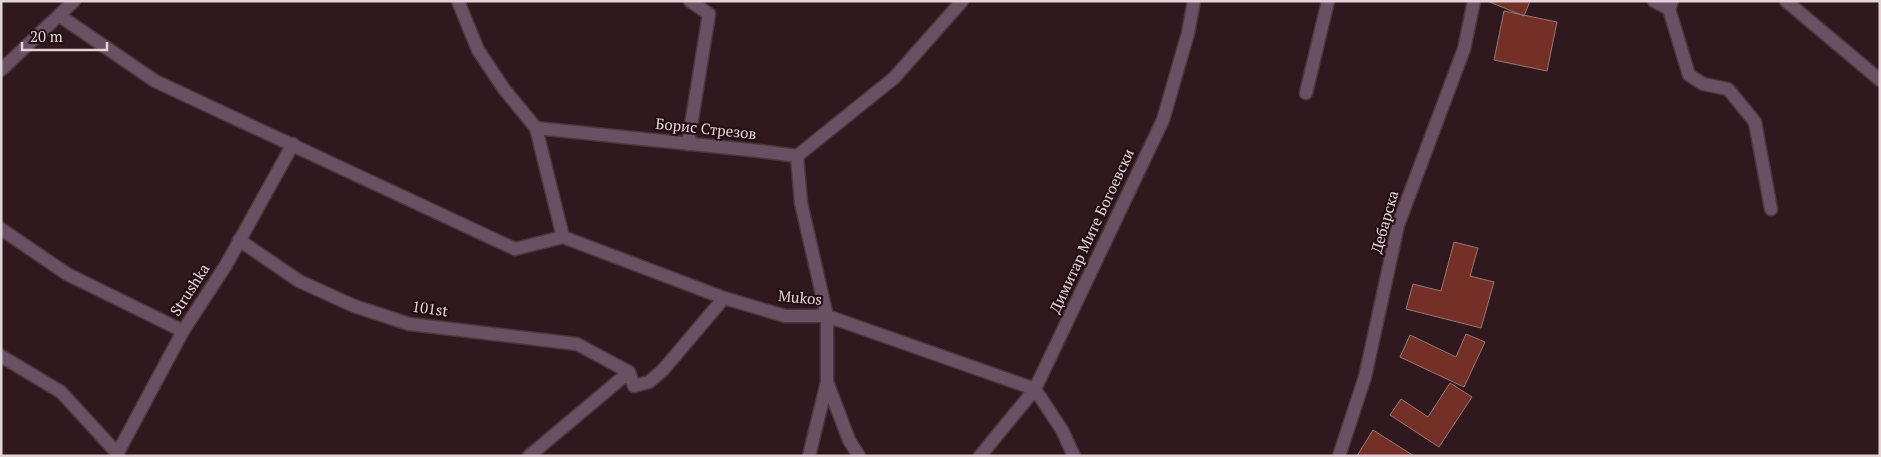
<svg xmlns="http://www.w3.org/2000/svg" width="1881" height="457" font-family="'PT Serif',serif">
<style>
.building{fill:#742f27;stroke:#957873}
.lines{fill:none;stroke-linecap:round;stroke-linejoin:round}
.minor-casing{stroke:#4c373c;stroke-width:15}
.minor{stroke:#695063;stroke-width:12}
.labels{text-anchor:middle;stroke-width:4.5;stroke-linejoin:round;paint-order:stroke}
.street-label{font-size:15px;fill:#e4d4d7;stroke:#250f16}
</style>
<rect width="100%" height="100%" fill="#2f191f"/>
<path class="building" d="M1487,1H1530L1524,16Z
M1504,11L1557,22L1547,71L1494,60Z
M1454,242L1478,248L1470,276L1494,282L1481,328L1406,309L1413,284L1441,291Z
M1466,334L1485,342L1464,387L1400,357L1410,335L1456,357Z
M1450,383L1472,397L1439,447L1390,415L1401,399L1428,417Z
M1373,430L1414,456H1357Z"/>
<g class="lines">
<g class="minor-casing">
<path id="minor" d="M458,1L478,50L504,89L536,128L759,151L797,156L894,78L962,1
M1654,1L1669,9L1672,1
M1786,1L1880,80
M1669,9L1689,75L1703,84L1728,89L1755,122L1771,209
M60,16L155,81L515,249L563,237
M1,70L74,1
M1306,93L1328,1
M536,128L563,237
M688,144L709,14L690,1
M797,156L801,203L827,316V382L809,456
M1,229L67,274L183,331
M563,237L724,298L785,316H827L1035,389L1062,430L1074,456
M239,240L299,281L354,306L409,324L577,344L629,372
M1,356L61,392L118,454
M827,382L849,440L859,456
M116,456L183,331L226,265L293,144
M529,456L629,372L634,386L649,382L663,370L724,298
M980,456L1035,389L1163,120L1188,33L1194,1
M1339,456L1365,377L1398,225L1464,49L1474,1"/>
</g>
<use href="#minor" class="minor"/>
</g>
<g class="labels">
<g class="street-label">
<text transform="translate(706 129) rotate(6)" y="5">Борис Стрезов</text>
<text transform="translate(1385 222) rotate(-74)" y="5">Дебарска</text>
<text transform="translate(1092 231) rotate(-65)" y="5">Димитар Мите Богоевски</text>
<text transform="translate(190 290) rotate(-57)" y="5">Strushka</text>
<text transform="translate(800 298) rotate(5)" y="5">Mukos</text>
<text transform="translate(430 309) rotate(8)" y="5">101st</text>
</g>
</g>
<rect width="1881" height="457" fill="none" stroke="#e4d4d7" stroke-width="5"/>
<path d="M22 42v8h85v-8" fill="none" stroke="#e4d4d7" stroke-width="2.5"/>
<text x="30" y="42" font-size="15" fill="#e4d4d7" stroke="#250f16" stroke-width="4" paint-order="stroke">20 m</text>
</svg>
